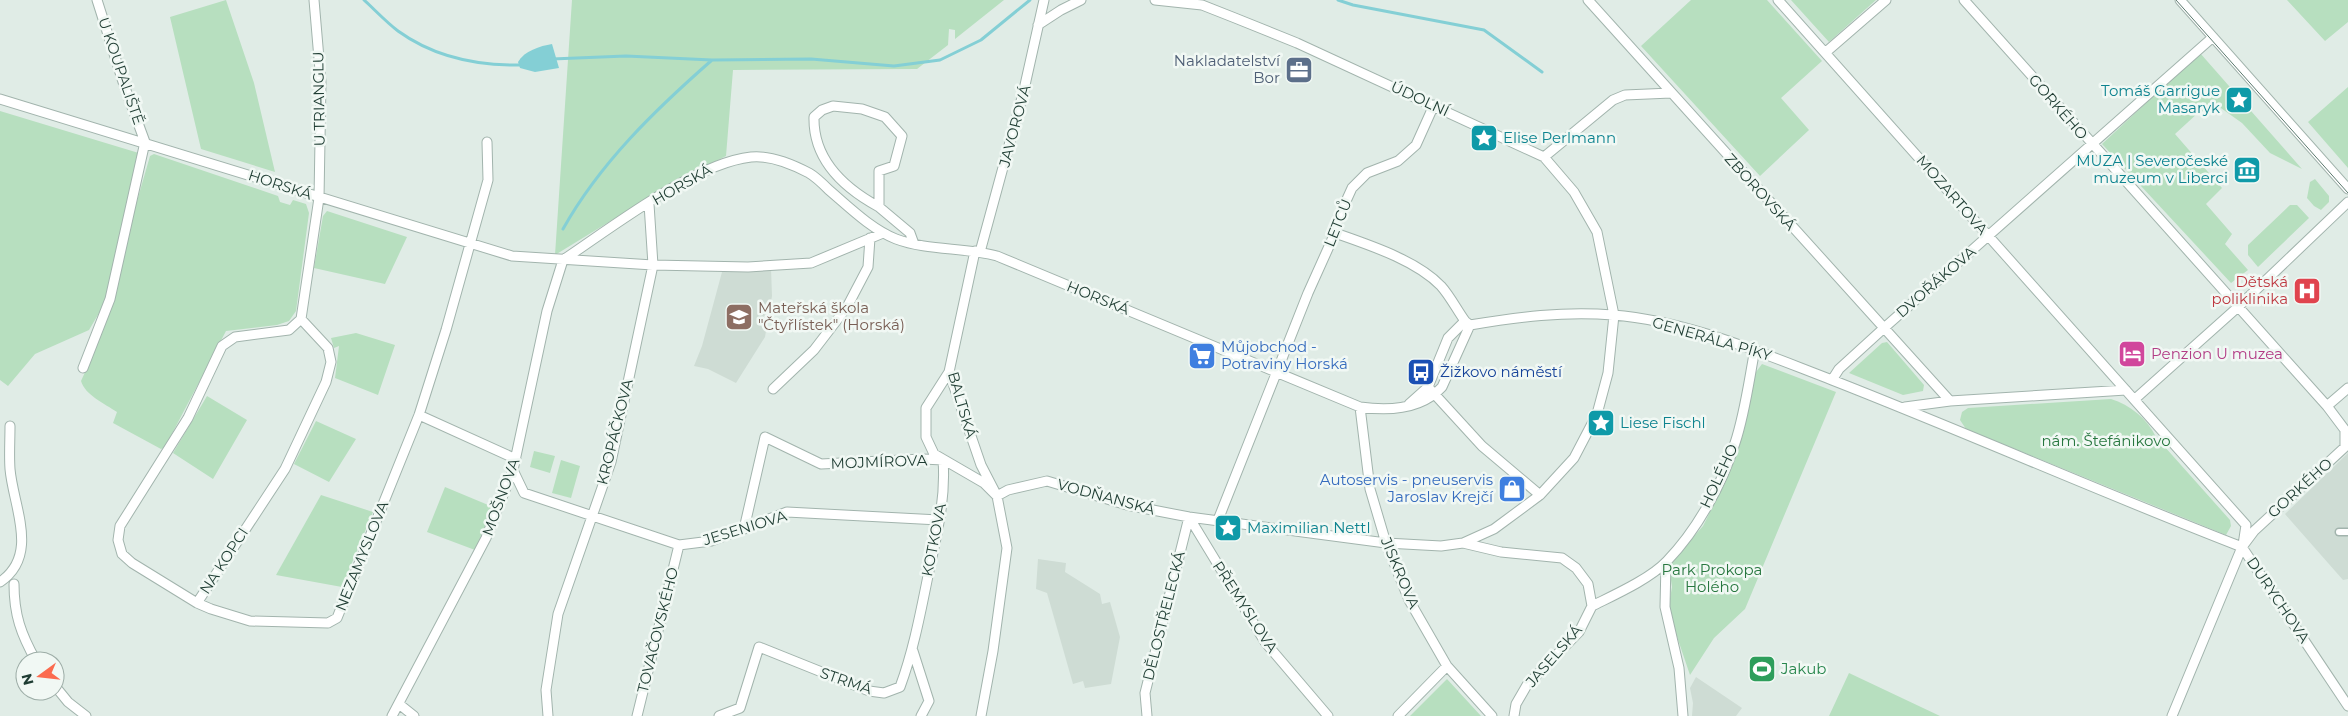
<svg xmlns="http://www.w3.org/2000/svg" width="2348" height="716" font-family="Montserrat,sans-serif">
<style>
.built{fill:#cedcd4}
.green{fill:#b7dfbf}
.water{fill:#84cfd5}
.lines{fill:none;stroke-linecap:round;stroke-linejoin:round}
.stream{stroke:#84cfd5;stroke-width:3}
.pedestrian-casing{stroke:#a2b4ad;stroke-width:9}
.minor-casing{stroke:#a2b4ad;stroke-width:11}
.pedestrian{stroke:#fff;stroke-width:6}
.minor{stroke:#fff;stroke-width:9}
.tram{stroke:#5a796e;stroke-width:1}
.labels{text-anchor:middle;stroke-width:5;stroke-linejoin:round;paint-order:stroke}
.service-label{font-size:15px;fill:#4e5e75;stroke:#f1f8f4;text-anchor:end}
.street-label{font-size:15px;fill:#1f3d33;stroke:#f1f8f4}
.culture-label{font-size:15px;fill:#0d838f;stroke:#f1f8f4;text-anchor:start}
.health-label{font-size:15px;fill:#be3a42;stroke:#f1f8f4;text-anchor:end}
.education-label{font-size:15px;fill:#785e54;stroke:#f1f8f4;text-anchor:start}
.shop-label{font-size:15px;fill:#366cbe;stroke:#f1f8f4;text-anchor:start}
.hotel-label{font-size:15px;fill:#b23c85;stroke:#f1f8f4;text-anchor:start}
.transit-label{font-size:15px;fill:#164399;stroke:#f1f8f4;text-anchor:start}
.park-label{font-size:15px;fill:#27773f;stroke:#f1f8f4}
.leisure-label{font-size:15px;fill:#27864d;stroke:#f1f8f4;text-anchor:start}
</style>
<rect width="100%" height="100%" fill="#e0ece6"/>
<path class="built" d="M771,268L772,296L765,337L736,383L708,369L694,366L702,346L722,272Z
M2348,453V579L2343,580L2285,514Z
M1038,559L1066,563L1065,572L1100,594L1102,604L1110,602L1120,637L1111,684L1085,688L1083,681L1073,684L1047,593L1036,589Z
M1696,677L1742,708L1736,716H1692L1693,703L1690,688Z"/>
<path class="green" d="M226,0L254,83L275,172L201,149L170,17Z
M572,0H1004L955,39V30L949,29L948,45L917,69L733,70L726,156L671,184L555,255Z
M1691,0H1767L1822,61L1781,98L1809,130L1760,176L1641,46Z
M1791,0H1876L1829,42Z
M2287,0H2348V22L2325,41Z
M2200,53L2302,169L2270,153L2242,123L2218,106L2199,112L2175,134L2222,188L2206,204L2232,234L2225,244L2248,270L2231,283L2102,144Z
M2348,87V168L2308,122Z
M0,111L142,154L105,303L89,330L35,354L8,386L0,380Z
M154,154L278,196L280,202L290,205L293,200L306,204L309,213L296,311L289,321L277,325L226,331L165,447L161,449L113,423L117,412C105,404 85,395 81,381L92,357L150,156Z
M2315,179L2329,196V202L2321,210L2314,206L2307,198L2310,182Z
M2290,205H2297L2309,218L2258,267L2248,255V245Z
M327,211L407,237L385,284L314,268L323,216Z
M356,333L395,345L378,395L335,378L339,346L334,348L331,338Z
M1887,342L1924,385L1923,391L1903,395L1849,373L1882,343Z
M1762,364L1836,392L1745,609L1714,638L1690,675L1668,610L1672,587L1669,567L1674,559L1703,526L1709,514L1739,443L1756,372Z
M207,396L247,420L213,479L173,453Z
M2111,399C2130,405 2147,418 2156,437L2230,520L2231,526L2226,535L1966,429L1960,420L1962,412L1968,408Z
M316,421L356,439L329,482L294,464Z
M534,451L555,456L550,473L530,467Z
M561,460L580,466L571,498L552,493Z
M445,487L493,507L475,550L427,532Z
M321,495L373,512L342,587L276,575Z
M1849,673L1940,716H1829Z
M1447,679L1481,716H1410Z"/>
<path class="water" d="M552,44L559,68L535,72L520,68L518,62C524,51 540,46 552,44Z"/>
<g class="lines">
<path class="stream" d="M364,0C375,10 386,22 398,31C434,57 478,66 522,65
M1338,0L1353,5L1484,30L1542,72
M552,59L626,56L712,60L811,59L894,66L940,60L981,40L1030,0
M563,229C600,163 655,110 712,60"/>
<g class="pedestrian-casing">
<path id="pedestrian" d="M2339,532H2348"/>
</g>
<g class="minor-casing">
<path id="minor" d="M97,0L124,85L145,142
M314,0L321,82L319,198L301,319L289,330L235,337L222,346L188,418L120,526L118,540L122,554L132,563L197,603L211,609L250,621L328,623L337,618L419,415L446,330L488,180L487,142
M1155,0L1202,5L1235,18L1297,43L1544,157L1613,100L1625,95L1671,93
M1588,0L1950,401
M1778,0L2246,525L2243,545
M1964,0L2327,406L2345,430V447L2254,531L2242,547L2172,716
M2180,0L2348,189
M1038,25L1061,10L1081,0
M1826,52L1886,0
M0,99L512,256L653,265L748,267L811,263L883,233
M879,207C844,188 813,160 814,117L822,110L833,106L862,109L885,117L902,136L894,166L879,171V207L910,233L914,244
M1335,233C1369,245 1416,260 1441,286C1450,296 1457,310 1465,321L1470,325
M975,251L949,372L981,465L997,496L1007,548L993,651L981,716
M980,252L1023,94L1044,0
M563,260C611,228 695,163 751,157C770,155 792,164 809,173C816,177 823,184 829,190C849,207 871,229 896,239C928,251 964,247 997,256L1360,407C1388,411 1421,410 1442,387L1470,325
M1470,325C1517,317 1564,311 1613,315C1689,321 1761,353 1832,380C1970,434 2105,494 2242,547
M83,368L110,299L145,142
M949,372L926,408V437L934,454L984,483L997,496L1008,490L1047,481L1127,505L1189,517L1386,543L1441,546L1463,543L1494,529L1540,495L1574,458L1597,414L1608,373L1614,315L1597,232L1574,192L1544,157
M1832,380L1839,369L1884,328L2213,37
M1428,387L1482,446L1540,495
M773,389L814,350L847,307L868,267L870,238
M2135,399L2238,307L2348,202
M1409,404L1428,387L1448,338L1465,321
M2327,406L2348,388
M1360,407L1370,489L1386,543L1409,600L1447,666L1492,716
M1905,407L1950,401L2126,390
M419,415L516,459
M513,470L524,493L679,545L711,541L787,512L939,520
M1189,517L1265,642L1328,716
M1218,520L1308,293L1335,233L1337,221L1352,188L1367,173L1398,161L1416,145L1434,105
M744,529L765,437L821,464L923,459L943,460
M1463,543L1501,552L1562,558L1576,568L1588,584L1592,606L1579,632L1527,685L1516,704L1514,716
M2242,547L2348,706
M1666,562L1665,607L1679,668L1683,716
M0,582C40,555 13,506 10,469C9,455 10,440 10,426
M14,584C14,615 21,634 36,661
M197,603L285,469L326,382L331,362L328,348L301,319
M1592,606C1614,595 1650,579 1667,561C1697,530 1722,485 1735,443C1745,413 1749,380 1755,349
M913,651L929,701L921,716
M55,686L68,702L86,716
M399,704L414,716
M392,716L486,538L513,470L547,311L563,260
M548,716L546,690L558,614L611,462L653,265L649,204
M637,716L679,545
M719,716L740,708L759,647L869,691L884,693L900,687C914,649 921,610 929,571C937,534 946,498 943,460
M1147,716L1145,693L1189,517
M1398,716L1447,666"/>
</g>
<use href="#pedestrian" class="pedestrian"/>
<use href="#minor" class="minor"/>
<path class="tram" d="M2176,0L2348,193"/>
</g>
<defs>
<g id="office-square" transform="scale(1.4375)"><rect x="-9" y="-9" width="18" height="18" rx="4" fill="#5c6f8a" stroke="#f1f8f4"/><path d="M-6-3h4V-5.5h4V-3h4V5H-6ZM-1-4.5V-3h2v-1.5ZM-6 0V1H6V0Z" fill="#fff"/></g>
<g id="sight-square" transform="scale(1.4375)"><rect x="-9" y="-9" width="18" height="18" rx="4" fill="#0f9aa8" stroke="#f1f8f4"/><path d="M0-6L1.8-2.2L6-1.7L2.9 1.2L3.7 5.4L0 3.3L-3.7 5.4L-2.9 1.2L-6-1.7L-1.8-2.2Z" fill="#fff"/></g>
<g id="museum-square" transform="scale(1.4375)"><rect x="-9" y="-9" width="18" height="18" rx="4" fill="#0f9aa8" stroke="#f1f8f4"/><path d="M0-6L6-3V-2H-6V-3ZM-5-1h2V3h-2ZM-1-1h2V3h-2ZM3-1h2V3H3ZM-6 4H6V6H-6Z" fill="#fff"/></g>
<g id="hospital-square" transform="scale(1.4375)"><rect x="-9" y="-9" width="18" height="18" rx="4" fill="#e0444e" stroke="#f1f8f4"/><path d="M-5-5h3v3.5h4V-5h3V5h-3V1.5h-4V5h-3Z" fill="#fff"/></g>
<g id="school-square" transform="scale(1.4375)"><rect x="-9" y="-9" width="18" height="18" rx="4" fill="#8d6e63" stroke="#f1f8f4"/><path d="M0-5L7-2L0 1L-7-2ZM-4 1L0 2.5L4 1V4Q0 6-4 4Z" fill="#fff"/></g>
<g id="hotel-square" transform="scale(1.4375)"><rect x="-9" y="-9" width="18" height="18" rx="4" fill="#d1479c" stroke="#f1f8f4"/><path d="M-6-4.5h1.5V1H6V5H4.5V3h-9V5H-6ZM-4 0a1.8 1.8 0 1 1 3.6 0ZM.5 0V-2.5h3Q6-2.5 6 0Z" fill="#fff"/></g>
<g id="supermarket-square" transform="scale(1.4375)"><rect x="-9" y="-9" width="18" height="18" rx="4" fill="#3f7fe0" stroke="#f1f8f4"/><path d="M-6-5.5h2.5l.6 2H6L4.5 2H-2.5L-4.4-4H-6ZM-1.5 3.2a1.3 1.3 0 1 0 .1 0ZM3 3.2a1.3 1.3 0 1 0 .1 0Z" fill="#fff"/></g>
<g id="bus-square" transform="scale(1.4375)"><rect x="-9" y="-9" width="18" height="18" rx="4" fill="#1a4fb4" stroke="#f1f8f4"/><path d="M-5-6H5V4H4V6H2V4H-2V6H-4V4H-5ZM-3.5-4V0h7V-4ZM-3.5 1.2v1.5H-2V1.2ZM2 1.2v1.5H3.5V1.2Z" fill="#fff"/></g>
<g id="shop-square" transform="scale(1.4375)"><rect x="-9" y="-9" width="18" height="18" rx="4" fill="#3f7fe0" stroke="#f1f8f4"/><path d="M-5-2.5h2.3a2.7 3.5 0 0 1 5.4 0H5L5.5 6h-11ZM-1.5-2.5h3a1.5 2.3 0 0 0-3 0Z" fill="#fff"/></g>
<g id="stadium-square" transform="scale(1.4375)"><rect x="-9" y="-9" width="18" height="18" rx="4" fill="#2e9e5b" stroke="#f1f8f4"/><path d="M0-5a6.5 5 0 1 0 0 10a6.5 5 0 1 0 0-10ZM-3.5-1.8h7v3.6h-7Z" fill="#fff"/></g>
</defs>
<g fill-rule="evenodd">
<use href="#office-square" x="1299" y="70"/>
<use href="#sight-square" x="2239" y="100"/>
<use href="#sight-square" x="1484" y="138"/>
<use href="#museum-square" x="2247" y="170"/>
<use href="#hospital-square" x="2307" y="291"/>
<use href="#school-square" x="739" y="317"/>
<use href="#hotel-square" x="2132" y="354"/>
<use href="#supermarket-square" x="1202" y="356"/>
<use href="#bus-square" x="1421" y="372"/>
<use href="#sight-square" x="1601" y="423"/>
<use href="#shop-square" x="1512" y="489"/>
<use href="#sight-square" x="1228" y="528"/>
<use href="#stadium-square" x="1762" y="669"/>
</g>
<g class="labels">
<g class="service-label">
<text x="1280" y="66">Nakladatelství<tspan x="1280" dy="17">Bor</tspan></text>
</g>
<g class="street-label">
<text transform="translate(121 71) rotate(71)" y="5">U KOUPALIŠTĚ</text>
<text transform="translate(319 99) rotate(-91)" y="5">U TRIANGLU</text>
<text transform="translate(1420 99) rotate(25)" y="5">ÚDOLNÍ</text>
<text transform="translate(2058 107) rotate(49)" y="5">GORKÉHO</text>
<text transform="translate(1015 126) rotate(-75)" y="5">JAVOROVÁ</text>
<text transform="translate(280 185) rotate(18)" y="5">HORSKÁ</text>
<text transform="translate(682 185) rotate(-30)" y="5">HORSKÁ</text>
<text transform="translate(1760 192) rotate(48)" y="5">ZBOROVSKÁ</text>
<text transform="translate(1952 195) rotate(49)" y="5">MOZARTOVA</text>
<text transform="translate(1338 223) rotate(-68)" y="5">LETCŮ</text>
<text transform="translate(1936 282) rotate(-41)" y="5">DVOŘÁKOVA</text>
<text transform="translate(1098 298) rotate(22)" y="5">HORSKÁ</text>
<text transform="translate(1712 339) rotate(16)" y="5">GENERÁLA PÍKY</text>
<text transform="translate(962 405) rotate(74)" y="5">BALTSKÁ</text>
<text transform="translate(615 432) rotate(-76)" y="5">KROPÁČKOVA</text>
<text transform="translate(879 462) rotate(-2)" y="5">MOJMÍROVA</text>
<text transform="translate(1719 476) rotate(-65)" y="5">HOLÉHO</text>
<text transform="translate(2300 488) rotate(-42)" y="5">GORKÉHO</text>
<text transform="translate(501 497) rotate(-70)" y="5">MOŠNOVA</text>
<text transform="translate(1106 497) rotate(15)" y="5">VODŇANSKÁ</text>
<text transform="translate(745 528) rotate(-17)" y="5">JESENIOVA</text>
<text transform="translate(934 540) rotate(-79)" y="5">KOTKOVA</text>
<text transform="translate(362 556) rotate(-68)" y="5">NEZAMYSLOVA</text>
<text transform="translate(224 561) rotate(-57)" y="5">NA KOPCI</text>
<text transform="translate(1400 573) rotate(67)" y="5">JISKROVA</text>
<text transform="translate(2278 600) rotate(56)" y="5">DURYCHOVA</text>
<text transform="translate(1245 607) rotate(57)" y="5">PŘEMYSLOVA</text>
<text transform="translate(1164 616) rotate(-76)" y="5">DĚLOSTŘELECKÁ</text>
<text transform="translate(658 630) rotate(-76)" y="5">TOVAČOVSKÉHO</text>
<text transform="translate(1554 656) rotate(-49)" y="5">JASELSKÁ</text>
<text transform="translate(846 681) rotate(19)" y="5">STRMÁ</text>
</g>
<g class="culture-label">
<text x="2220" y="96" text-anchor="end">Tomáš Garrigue<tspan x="2220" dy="17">Masaryk</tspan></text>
<text x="1503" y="143">Elise Perlmann</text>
<text x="2228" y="166" text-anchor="end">MUZA | Severočeské<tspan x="2228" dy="17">muzeum v Liberci</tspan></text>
<text x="1620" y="428">Liese Fischl</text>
<text x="1247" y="533">Maximilian Nettl</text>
</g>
<g class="health-label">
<text x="2288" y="287">Dětská<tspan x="2288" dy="17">poliklinika</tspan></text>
</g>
<g class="education-label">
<text x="758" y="313">Mateřská škola<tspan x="758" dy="17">"Čtyřlístek" (Horská)</tspan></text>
</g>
<g class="shop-label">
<text x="1221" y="352">Můjobchod -<tspan x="1221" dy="17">Potraviny Horská</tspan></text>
<text x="1493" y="485" text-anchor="end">Autoservis - pneuservis<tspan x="1493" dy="17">Jaroslav Krejčí</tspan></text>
</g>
<g class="hotel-label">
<text x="2151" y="359">Penzion U muzea</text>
</g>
<g class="transit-label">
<text x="1440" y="377">Žižkovo náměstí</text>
</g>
<g class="park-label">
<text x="2106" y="446">nám. Štefánikovo</text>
<text x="1712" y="575">Park Prokopa<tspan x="1712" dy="17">Holého</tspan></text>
</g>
<g class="leisure-label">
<text x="1781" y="674">Jakub</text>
</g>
</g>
<g transform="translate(40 676) rotate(255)"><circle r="24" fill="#f1f8f4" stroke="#9dada7"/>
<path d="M0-4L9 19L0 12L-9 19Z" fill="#fb6b4f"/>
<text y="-8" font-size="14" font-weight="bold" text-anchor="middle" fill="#1f3d33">N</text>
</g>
</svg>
